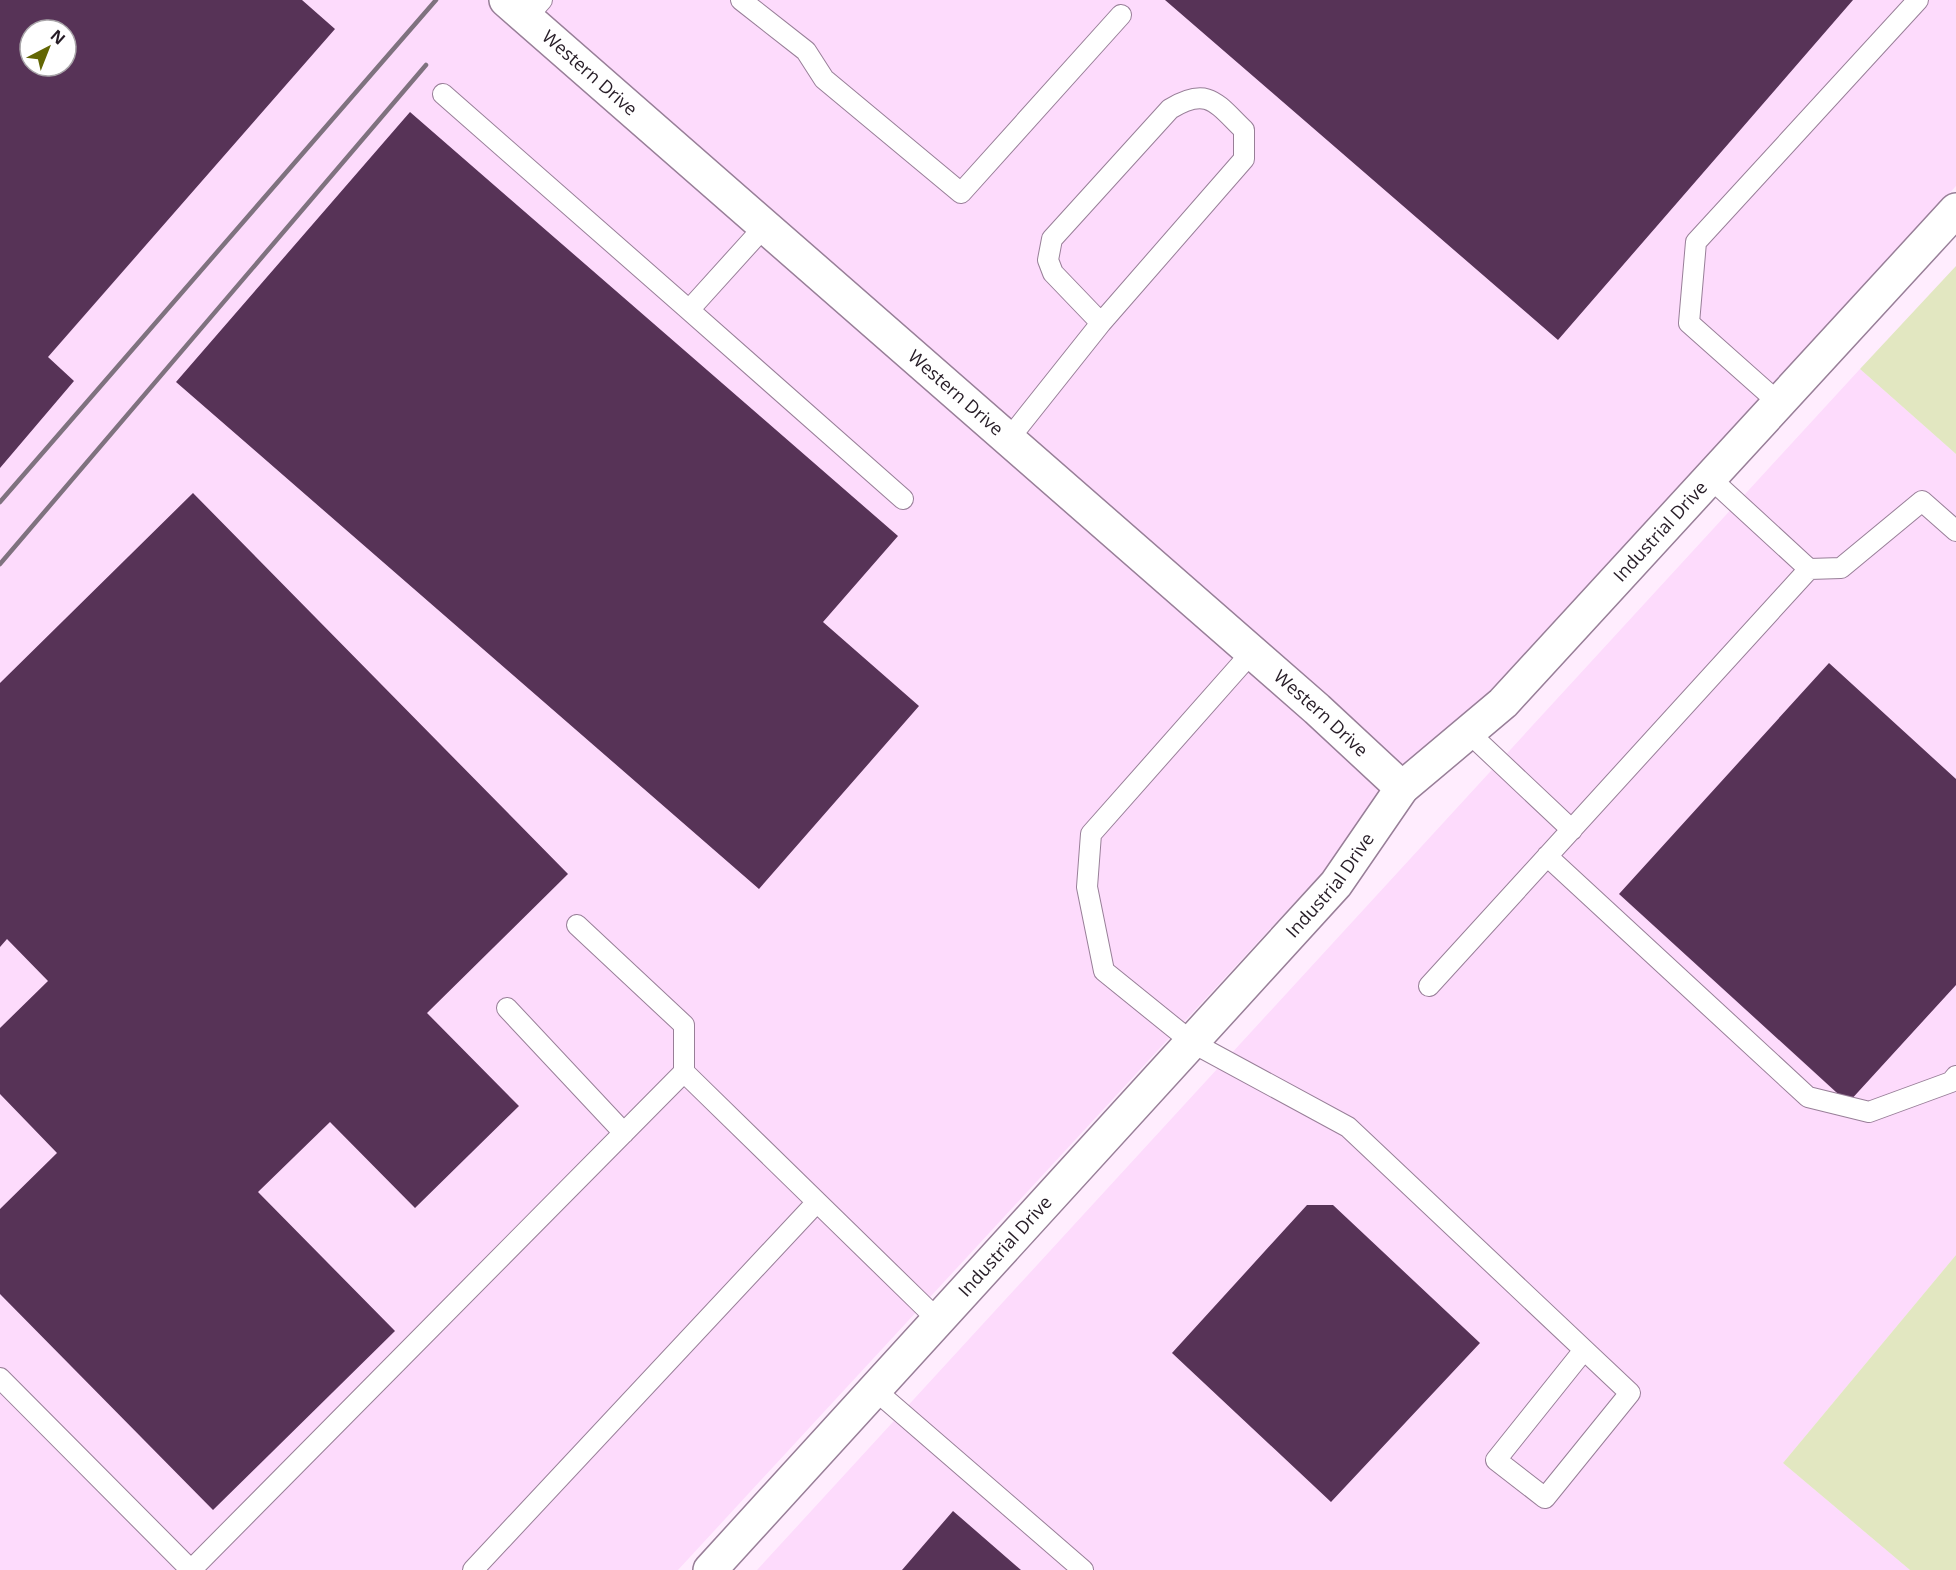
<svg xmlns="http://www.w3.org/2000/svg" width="1956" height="1570" font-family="'Open Sans',sans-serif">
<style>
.built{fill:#fddbfc;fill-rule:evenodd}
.green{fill:#e2e7c1}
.building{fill:#573357;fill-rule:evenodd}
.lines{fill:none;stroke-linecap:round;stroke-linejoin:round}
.service-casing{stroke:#987f98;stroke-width:22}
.minor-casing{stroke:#987f98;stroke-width:36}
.service{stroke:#fff;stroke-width:20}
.minor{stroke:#fff;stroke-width:33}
.rail{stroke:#7f727f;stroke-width:4.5}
.labels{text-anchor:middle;stroke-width:6;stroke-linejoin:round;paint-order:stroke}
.street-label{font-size:18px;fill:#261c26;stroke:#fff}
</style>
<rect width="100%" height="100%" fill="#ffedfe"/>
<path class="built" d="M0,0H1956V186L678,1570H0ZM30,30H66V66H30Z
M1860,369L1956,454V1255L1783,1463L1910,1570H757Z"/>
<path class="green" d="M1956,266V454L1860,369Z
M1956,1255V1570H1910L1783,1463Z"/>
<path class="building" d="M0,0H302L335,29L48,357L74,381L0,468ZM30,30H66V66H30Z
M1165,0H1853L1558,340Z
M410,112L898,536L823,622L919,706L759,889L176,382Z
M193,493L568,874L427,1013L519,1106L415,1208L330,1122L258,1192L395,1331L213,1510L0,1294V1209L57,1153L0,1094V1028L48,981L7,939L0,947V683Z
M1829,663L1956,779V985L1848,1103L1619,894Z
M1307,1205H1333L1480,1343L1331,1502L1172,1353Z
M953,1511L1021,1570H902Z"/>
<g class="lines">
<g class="service-casing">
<path id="service" d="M741,0L806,51L824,79L961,193L1121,15
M526,18L542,0
M443,94L689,310L764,227
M689,310L903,499
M1779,403L1689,323L1696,242L1918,0
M1008,440L1101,323L1244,159V130C1216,103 1208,86 1170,109L1052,239L1048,260L1053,273L1101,323
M1809,569L1841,568L1922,501L1956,531
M1252,652L1091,834L1087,887L1104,971L1193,1043L1348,1127L1630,1393L1545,1498L1496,1460L1584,1350
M1468,732L1572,830
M1547,856L1808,1097L1869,1112L1951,1082L1956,1076
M577,925L684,1025V1072
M1429,986L1809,569L1710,478
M507,1008L624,1133
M0,1378L191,1570
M875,1390L1083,1570
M191,1570L684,1072L938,1320
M473,1570L817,1202"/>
</g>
<g class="minor-casing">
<g id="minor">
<path id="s1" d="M506,0L1317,709L1402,788"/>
<path id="s2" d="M710,1570L1336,884L1402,788L1503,703L1956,210"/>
</g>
</g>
<use href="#service" class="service"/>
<use href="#minor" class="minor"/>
<path class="rail" d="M0,502L436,0
M0,564L426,65"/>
</g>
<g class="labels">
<g class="street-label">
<text dy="6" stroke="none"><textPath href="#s1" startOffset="111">Western Drive</textPath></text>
<text dy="6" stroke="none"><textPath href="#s1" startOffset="597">Western Drive</textPath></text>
<text dy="6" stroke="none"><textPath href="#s2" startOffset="1410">Industrial Drive</textPath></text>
<text dy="6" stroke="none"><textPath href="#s1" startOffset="1083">Western Drive</textPath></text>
<text dy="6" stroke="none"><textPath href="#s2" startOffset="924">Industrial Drive</textPath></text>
<text dy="6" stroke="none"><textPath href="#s2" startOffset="438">Industrial Drive</textPath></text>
</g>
</g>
<g transform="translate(48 48) rotate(42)"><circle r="28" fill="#ffffff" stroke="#a8a4a8" stroke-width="1.5"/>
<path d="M0-4.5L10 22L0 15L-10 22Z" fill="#626603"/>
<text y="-9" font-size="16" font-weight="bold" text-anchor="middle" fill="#261c26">N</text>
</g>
</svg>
